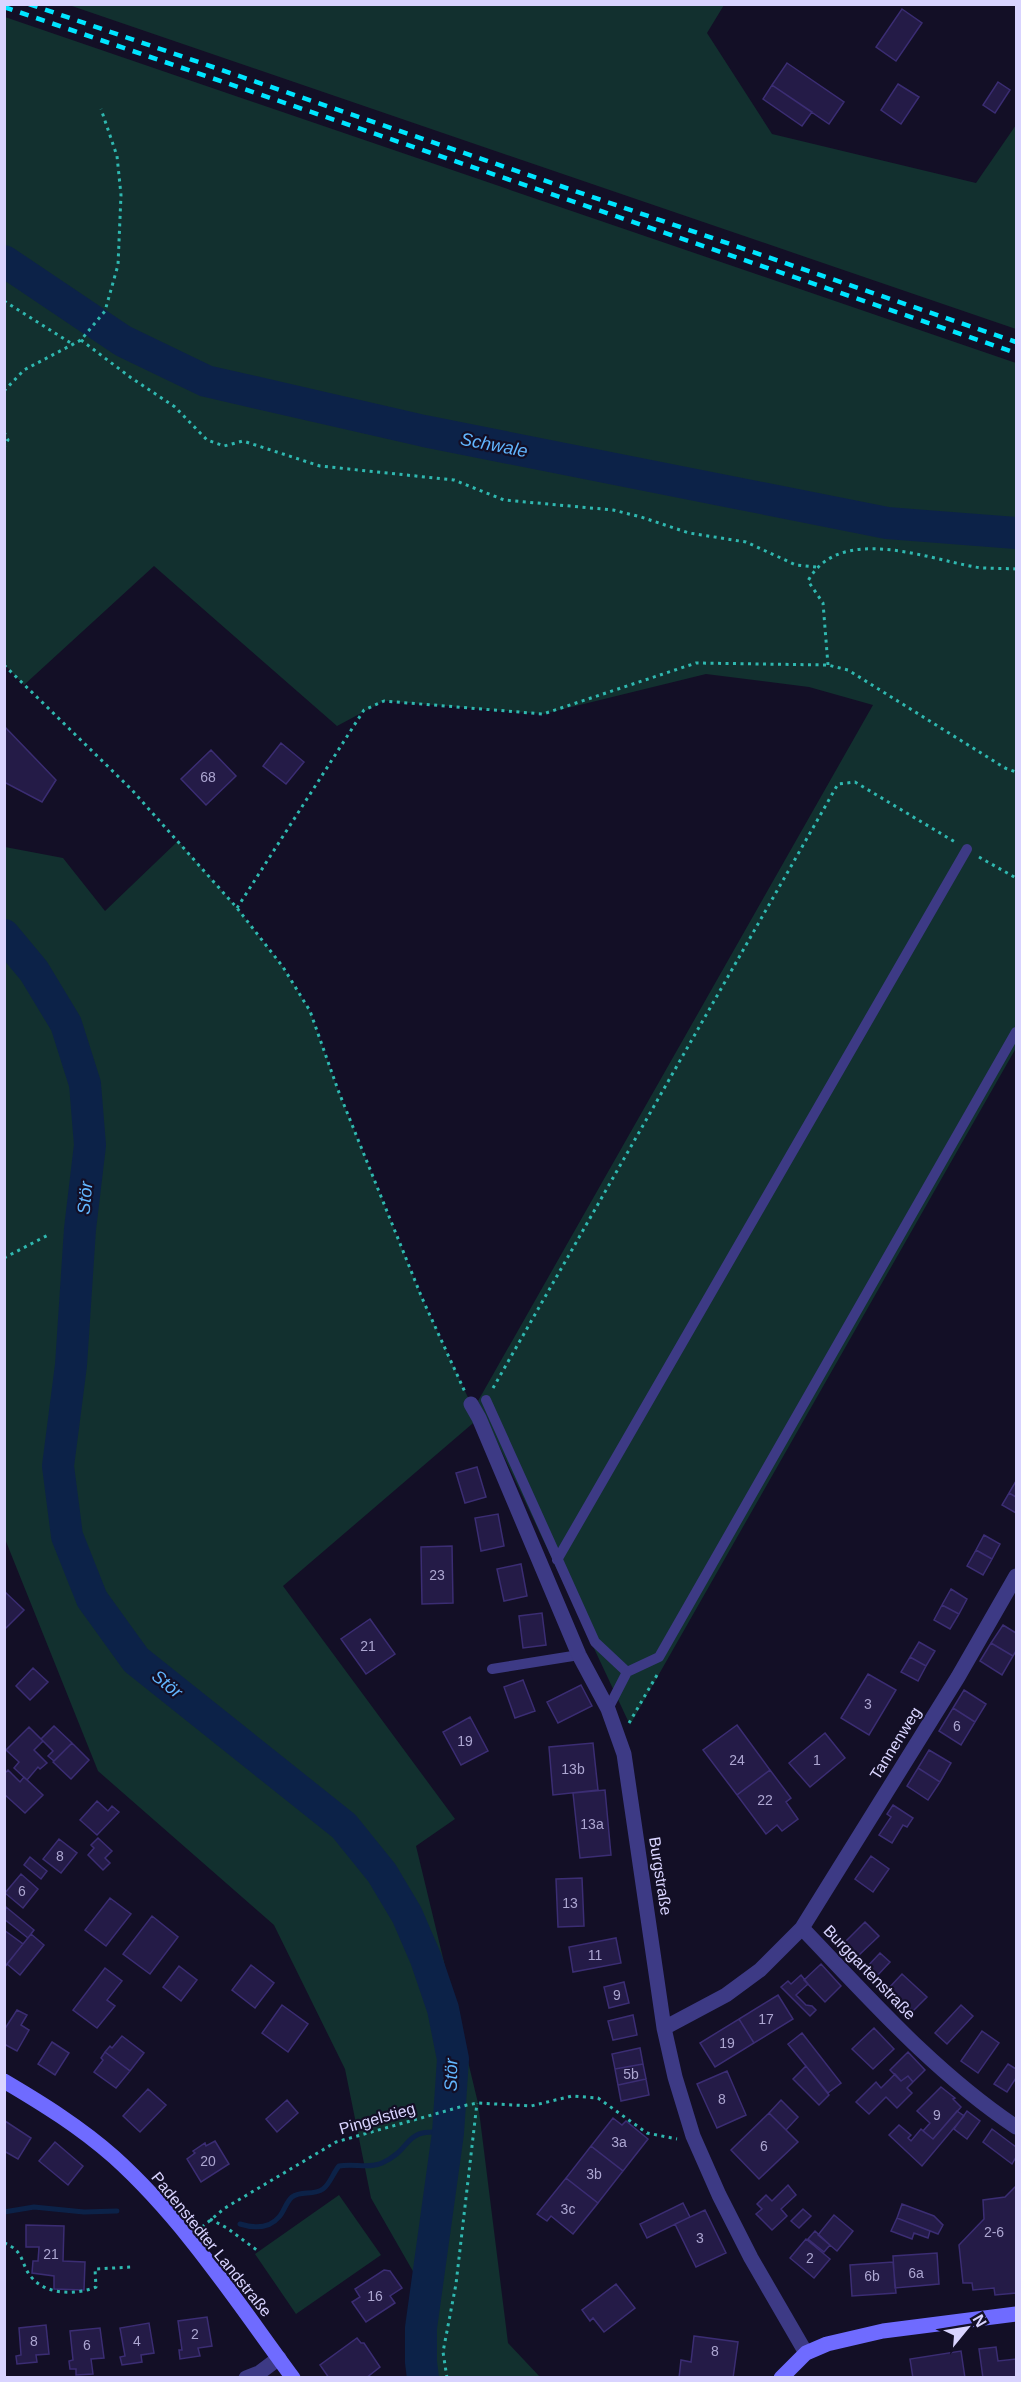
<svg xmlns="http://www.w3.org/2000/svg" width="1021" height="2382" font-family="Arial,sans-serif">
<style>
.green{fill:#12302f;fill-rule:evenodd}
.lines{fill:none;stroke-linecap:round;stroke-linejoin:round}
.stream{stroke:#0c2248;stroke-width:5}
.river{stroke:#0c2248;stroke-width:32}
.building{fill:#241b47;stroke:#3b2d73;stroke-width:1.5}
.path{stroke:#2fb8b0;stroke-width:3;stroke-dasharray:3 4.5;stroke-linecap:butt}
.lane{stroke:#3d3a85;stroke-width:10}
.street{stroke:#3d3a85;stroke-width:15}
.secondary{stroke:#6f6bff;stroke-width:15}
.rail{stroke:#00e5ff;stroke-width:4.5;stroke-dasharray:9 8;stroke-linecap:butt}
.labels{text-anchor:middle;stroke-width:4.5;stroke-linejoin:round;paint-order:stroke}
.number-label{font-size:14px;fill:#aca6d1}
.street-label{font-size:16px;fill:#d9d4ff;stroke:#130f26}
.water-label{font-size:18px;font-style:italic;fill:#62b6ff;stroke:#130f26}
</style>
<rect width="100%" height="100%" fill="#130f26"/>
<path class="green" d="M69,5H724L707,33L772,134L976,183L1016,125V329Z
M5,17L1016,363V1048L630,1725L478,1401L873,705L809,687L706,674L543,714L384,701L337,726L154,566L24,685L7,667L5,669Z
M178,841L237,908L283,967L310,1011L338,1090L422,1298L471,1404L479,1418L283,1586L455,1819L416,1846L478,2103L508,2343L540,2377H423L421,2362V2328L426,2294L371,2198L345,2069L274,1925L98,1771L5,1539V847L63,858L105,911ZM77,1262L71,1365L61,1442L60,1441Z
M339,2195L381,2255L296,2314L255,2254Z"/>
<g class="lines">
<path class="stream" d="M4,2212L34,2207L84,2212L117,2211
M240,2224C253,2228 269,2229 279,2217C284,2212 286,2202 292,2197C301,2190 313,2196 323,2189C330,2184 333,2173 339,2166C353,2163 369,2169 382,2163C415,2148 401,2127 448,2133"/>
<path class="river" d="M4,261L123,341L206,381L424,431L887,523L1016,533
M4,935L34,971L66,1024L85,1084L90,1145L80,1229L71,1365L58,1466L67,1536L92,1599L136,1660L344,1826L382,1873L407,1915L426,1959L443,2009L453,2059L448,2133L421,2328V2362L423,2378"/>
</g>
<path class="building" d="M902,9L922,23L896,61L876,47Z
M787,63L844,102L829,124L772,85Z
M998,82L1010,90L995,113L983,105Z
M898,84L919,97L901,124L881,110Z
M772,85L812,112L802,126L763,99Z
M4,726L56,780L42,802L4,782Z
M281,743L304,762L286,784L263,766Z
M211,750L236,776L206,805L181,779Z
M477,1467L486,1497L465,1503L456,1473Z
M1016,1481V1497L1009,1493Z
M1009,1493L1016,1497V1513L1002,1505Z
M498,1514L504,1546L481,1551L475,1518Z
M984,1535L1000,1544L992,1559L976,1550Z
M452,1546L453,1603L422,1604L421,1547Z
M976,1550L992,1559L983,1575L967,1566Z
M521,1564L527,1596L504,1601L497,1569Z
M951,1589L967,1599L959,1614L942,1605Z
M4,1591L24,1610L4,1630Z
M942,1605L959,1614L950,1629L934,1620Z
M542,1613L546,1645L523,1648L519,1616Z
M370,1619L395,1654L366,1674L341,1639Z
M1003,1625L1016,1633V1651L1013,1656L991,1643Z
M919,1642L935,1651L926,1666L910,1657Z
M991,1643L1013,1656L1002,1675L980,1661Z
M910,1657L926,1666L918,1681L901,1672Z
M33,1668L48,1682L30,1700L16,1686Z
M868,1674L896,1690L869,1735L841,1718Z
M523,1680L535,1711L515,1718L504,1687Z
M581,1685L592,1706L558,1723L547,1702Z
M964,1690L986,1704L975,1722L953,1708Z
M953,1708L975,1722L961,1745L939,1731Z
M470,1717L488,1751L461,1765L443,1732Z
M737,1725L770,1770L737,1795L703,1750Z
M54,1726L72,1743L54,1761L48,1756L53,1751L41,1739Z
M29,1727L43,1741L34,1750L47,1763L40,1769L38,1767L27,1780L14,1768L19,1762L6,1750Z
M825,1733L845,1758L810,1787L789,1763Z
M72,1743L89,1760L71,1779L53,1762Z
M593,1743L598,1790L553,1795L549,1747Z
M929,1750L951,1763L940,1782L918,1768Z
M918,1768L940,1782L928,1800L907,1786Z
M8,1770L20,1782L24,1777L43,1795L25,1813L4,1794V1774Z
M770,1770L791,1798L786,1802L798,1819L782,1831L777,1825L766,1834L737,1795Z
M605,1790L611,1855L580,1858L573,1793Z
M97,1801L108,1811L112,1806L119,1812L97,1835L80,1820Z
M893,1805L913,1818L907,1827L903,1825L892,1843L879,1835L891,1817L887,1814Z
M98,1838L112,1851L105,1858L110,1863L103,1870L88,1855L94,1848L91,1845Z
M59,1839L77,1853L61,1873L43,1859Z
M871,1856L889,1869L873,1892L855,1879Z
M30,1857L47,1871L41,1879L24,1865Z
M21,1874L38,1889L23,1908L5,1893Z
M582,1878L584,1926L558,1927L556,1879Z
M110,1898L131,1914L106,1946L85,1930Z
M6,1907L34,1930L28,1938L4,1919Z
M152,1916L178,1937L150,1974L123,1954Z
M865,1922L879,1936L858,1956L845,1942Z
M4,1930L23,1944L4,1968Z
M31,1934L44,1945L20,1975L7,1964Z
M616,1938L621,1963L573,1972L569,1947Z
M880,1953L890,1962L876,1977L866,1968Z
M821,1964L841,1986L825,2002L804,1980Z
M251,1965L274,1983L255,2008L232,1990Z
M179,1966L197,1980L181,2001L163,1987Z
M105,1968L122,1981L107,2000L115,2006L97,2028L73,2010Z
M902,1974L927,1997L913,2011L888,1989Z
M801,1975L808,1984L796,1995L806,2005L812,2006L816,2010L810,2016L781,1987L788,1981L791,1984Z
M624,1982L629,2003L609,2008L604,1987Z
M778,1995L793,2019L754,2043L739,2019Z
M282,2005L308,2024L288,2052L262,2033Z
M961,2005L973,2016L947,2044L935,2033Z
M17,2010L27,2015L21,2025L29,2030L17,2051L4,2044V2030Z
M633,2015L637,2035L613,2040L608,2021Z
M739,2019L754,2043L715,2067L700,2043Z
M874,2028L894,2049L873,2069L852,2049Z
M982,2031L999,2043L978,2073L961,2061Z
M802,2033L841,2083L828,2093L788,2044Z
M122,2036L144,2053L130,2071L105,2052L110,2046L112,2048Z
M52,2042L69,2053L55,2075L38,2064Z
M640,2048L643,2064L615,2069L612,2054Z
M105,2052L130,2071L116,2088L94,2072L103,2060L101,2058Z
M908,2052L925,2070L913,2082L908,2076L901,2081L890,2070Z
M643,2064L646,2079L618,2085L615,2069Z
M1008,2064L1016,2069V2078L1007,2092L994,2084Z
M806,2066L829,2095L819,2105L793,2079Z
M727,2071L746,2115L717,2128L697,2084Z
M895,2074L901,2081L908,2076L913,2082L907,2088L912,2093L897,2108L886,2097L869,2114L856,2102L876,2082L881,2088Z
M646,2079L649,2095L621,2101L618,2085Z
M941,2087L955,2098L953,2099L961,2107L933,2139L923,2131L930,2123L917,2111Z
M148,2089L166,2105L140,2132L123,2116Z
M287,2100L298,2113L277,2132L266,2119Z
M781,2100L798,2117L786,2130L769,2113Z
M957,2111L964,2116L922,2166L889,2135L899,2125L911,2135L908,2138L911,2141L921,2129L933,2139Z
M967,2111L980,2121L967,2139L954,2129Z
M769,2113L798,2142L759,2179L731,2150Z
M613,2118L622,2125L626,2121L648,2139L623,2171L591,2146Z
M5,2121L31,2138L18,2159L4,2151Z
M992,2129L1016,2147V2157L1012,2164L983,2142Z
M215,2141L229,2164L201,2182L187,2159L195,2153L193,2151L205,2143L206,2146Z
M55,2142L83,2166L68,2185L39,2161Z
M591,2146L623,2171L598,2203L566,2178Z
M566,2178L598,2203L573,2234L551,2216L547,2221L537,2214Z
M788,2185L796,2195L781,2209L787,2216L772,2230L756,2214L762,2209L757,2204L766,2195L772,2201Z
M1016,2186V2293L995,2295L994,2288L973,2290L972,2283H963L959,2245L984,2219L983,2200L1005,2197Z
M683,2203L690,2217L647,2238L640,2224Z
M902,2204L934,2216L943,2225L938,2234L897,2218Z
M803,2209L811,2216L799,2228L791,2221Z
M705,2210L726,2253L696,2267L675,2224Z
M834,2215L853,2231L837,2251L818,2235Z
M897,2218L930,2231L928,2238L914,2233L912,2239L891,2231Z
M26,2225L64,2226L63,2261L85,2262L84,2290L54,2289V2276L32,2273L33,2261H38L39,2247H26Z
M815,2231L830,2245L824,2252L808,2239Z
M806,2239L830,2259L814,2278L790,2258Z
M937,2253L939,2284L895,2288L893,2256Z
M893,2262L896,2293L852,2296L850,2265Z
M384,2270L390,2271L402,2288L390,2296L395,2303L366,2322L352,2302L360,2297L355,2289Z
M616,2284L635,2308L604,2332L593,2318L590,2321L582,2310Z
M207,2317L212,2346L198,2348L200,2356L180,2359L179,2350H182L178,2321Z
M149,2323L154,2353L141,2355L142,2362L122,2365L120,2357L125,2356L120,2328Z
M46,2325L49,2354L36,2355L37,2362L17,2364L16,2356L21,2355L19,2328Z
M100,2328L104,2358L91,2359L93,2374L76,2375V2369H70L69,2361L73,2360L70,2331Z
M694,2336L738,2342L733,2378H679L681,2360L691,2362Z
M357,2338L361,2343H364L380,2367L366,2378H329L320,2365Z
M996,2347L998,2361L1016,2359V2378H983L979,2349Z
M961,2351L965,2378H913L910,2359Z"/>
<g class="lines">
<path class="path" d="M4,301L74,345
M81,340L130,377L175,407L207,440L224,446L243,441L320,466L454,480L504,500L613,510L641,517L689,533L746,542L796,565L816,567
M4,391L24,370L81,340L105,311L118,265L121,195L117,156L101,109
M4,432L8,440L4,447
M4,665L131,789L237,908L283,967L310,1011L338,1090L422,1298L465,1392
M828,665L823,603L808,581C839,524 925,558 975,567C988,569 1003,568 1016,569
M979,857L1016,878
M237,908L364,710L384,701L543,714L696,663L828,665L848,670L1005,768L1016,772
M4,1258L50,1234
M493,1388L838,784L855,782L955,842
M629,1723L657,1675
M210,2219L227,2228L258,2251
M202,2227L225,2208L336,2142L467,2105L478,2103L531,2106L572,2096L598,2098L647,2133L677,2139
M4,2243C26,2251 20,2266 33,2279C48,2295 77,2295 96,2287L95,2269L132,2267
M447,2378L443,2352L456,2284L477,2103"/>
<path class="lane" d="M486,1400L595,1642L627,1672L608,1709
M557,1560L967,849
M492,1669L579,1655
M627,1672L659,1657L1016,1032"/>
<path class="street" d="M471,1404L479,1418L579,1655L608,1709L624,1754L664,2028L675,2077L693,2136L719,2195L751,2258L806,2353
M802,1928L958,1677L1016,1576
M664,2028L726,1995L760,1970L802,1928C870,1999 934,2072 1016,2127
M246,2378L259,2373L279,2358"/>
<path class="secondary" d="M4,2081C43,2104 80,2127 114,2157C184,2220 237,2302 293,2378
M781,2378L806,2353L827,2344L883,2331L1016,2314"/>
<path class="rail" d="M29,4L1016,342
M4,7L1016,353"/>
</g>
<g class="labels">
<g class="number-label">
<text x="208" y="782">68</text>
<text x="437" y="1580">23</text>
<text x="368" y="1651">21</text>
<text x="868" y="1709">3</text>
<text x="957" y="1731">6</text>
<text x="465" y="1746">19</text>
<text x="737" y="1765">24</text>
<text x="817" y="1765">1</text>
<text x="573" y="1774">13b</text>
<text x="765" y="1805">22</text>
<text x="592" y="1829">13a</text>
<text x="60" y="1861">8</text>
<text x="22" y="1896">6</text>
<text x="570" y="1908">13</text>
<text x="595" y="1960">11</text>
<text x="617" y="2000">9</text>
<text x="766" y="2024">17</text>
<text x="727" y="2048">19</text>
<text x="631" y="2079">5b</text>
<text x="722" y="2104">8</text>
<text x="937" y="2120">9</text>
<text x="619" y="2147">3a</text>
<text x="764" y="2151">6</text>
<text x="208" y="2166">20</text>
<text x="594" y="2179">3b</text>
<text x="568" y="2214">3c</text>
<text x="994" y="2237">2-6</text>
<text x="700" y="2243">3</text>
<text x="51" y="2259">21</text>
<text x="810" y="2263">2</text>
<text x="916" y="2278">6a</text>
<text x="872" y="2281">6b</text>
<text x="375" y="2301">16</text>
<text x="195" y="2339">2</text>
<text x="34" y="2346">8</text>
<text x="137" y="2346">4</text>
<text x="87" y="2350">6</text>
<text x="715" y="2356">8</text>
</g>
<g class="street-label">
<text transform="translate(895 1743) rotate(-58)" y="6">Tannenweg</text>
<text transform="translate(661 1876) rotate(81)" y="6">Burgstraße</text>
<text transform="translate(870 1972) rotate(46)" y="6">Burggartenstraße</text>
<text transform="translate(377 2118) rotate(-16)" y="6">Pingelstieg</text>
<text transform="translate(212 2244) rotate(51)" y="6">Padenstedter Landstraße</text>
</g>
<g class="water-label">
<text transform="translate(494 445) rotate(11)" y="6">Schwale</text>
<text transform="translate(85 1198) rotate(-85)" y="6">Stör</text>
<text transform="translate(167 1684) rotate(39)" y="6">Stör</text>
<text transform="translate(451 2075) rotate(-89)" y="6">Stör</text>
</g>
</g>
<rect width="1021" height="2382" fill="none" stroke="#d9d4ff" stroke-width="12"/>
<g transform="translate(967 2328) rotate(60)" stroke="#130f26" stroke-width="4.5" paint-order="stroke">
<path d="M0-4.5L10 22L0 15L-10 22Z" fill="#d9d4ff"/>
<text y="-9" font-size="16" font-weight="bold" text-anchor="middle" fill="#d9d4ff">N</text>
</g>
</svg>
